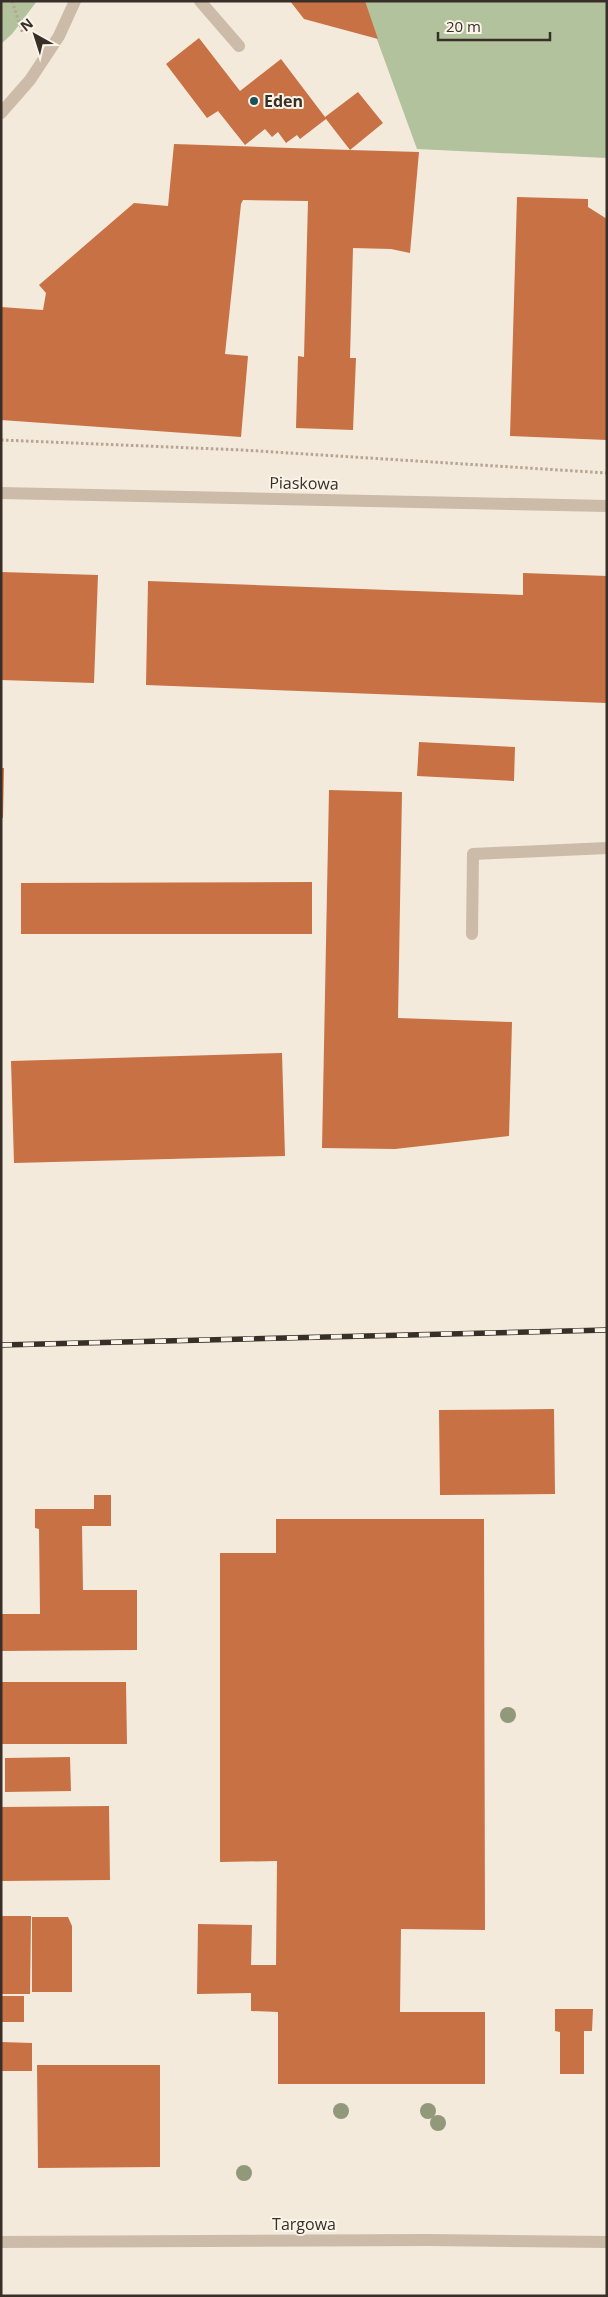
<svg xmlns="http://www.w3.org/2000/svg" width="608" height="2297" font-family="'Open Sans',sans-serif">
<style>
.green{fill:#b2c29c}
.building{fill:#c87145}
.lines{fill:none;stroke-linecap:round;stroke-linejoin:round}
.path{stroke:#b7a592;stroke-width:3;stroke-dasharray:2.5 2.5;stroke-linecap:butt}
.lane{stroke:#cbbba8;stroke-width:12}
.street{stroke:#cbbba8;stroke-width:12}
.rail-casing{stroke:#382f28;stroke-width:5.5}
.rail{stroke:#faf4e9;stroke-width:4;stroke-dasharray:11;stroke-linecap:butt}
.tree{fill:#92997b}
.poi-dot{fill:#1d515a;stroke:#faf4e9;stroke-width:2}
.labels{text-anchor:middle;stroke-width:4;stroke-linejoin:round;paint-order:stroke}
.poi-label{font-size:16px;font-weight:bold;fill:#382f28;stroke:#faf4e9;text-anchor:start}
.street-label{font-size:16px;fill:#382f28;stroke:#faf4e9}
</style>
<rect width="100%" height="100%" fill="#f3eadc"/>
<path class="green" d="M1,1H37L12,34L1,44Z
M363,1H607V158L417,149Z"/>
<path class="building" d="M290,1H365L378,39L304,19Z
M199,38L240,91L281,59L325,117L358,92L383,123L350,150L419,152L410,253L391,249L353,248L350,358H356L353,430L296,428L298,356L304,357L308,201L243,200L241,204L225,354L248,356L241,437L1,420V307L43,310L46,293L39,285L134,203L168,206L174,144L350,150L326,119L300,139L297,135L286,143L278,132L272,137L265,129L245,145L218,111L207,118L166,64Z
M517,197L588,199V207L607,219V440L510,436Z
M1,572L98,575L94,683L1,680Z
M523,573L607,576V703L146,685L148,581L523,595Z
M419,742L515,747L514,781L417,776Z
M1,768H4L3,818H1Z
M329,790L402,792L398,1018L512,1022L509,1136L395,1149L322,1148Z
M312,882V934H21V883Z
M282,1053L285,1156L14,1163L11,1061Z
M554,1409L555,1494L440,1495L439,1410Z
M94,1495H111V1526H82L83,1590H137V1650L1,1651V1614H40L39,1529L35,1528V1509H94Z
M276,1519H484L485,1930L401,1929L400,2012H485V2084H278V2012L251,2011V1993L197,1994L198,1924L252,1925L251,1965H276L277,1861L220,1862V1553H276Z
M1,1682H126L127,1744H1Z
M70,1757L71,1791L5,1792V1758Z
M109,1806L110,1880L1,1881V1807Z
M1,1916H31L30,1994H1Z
M32,1917H68L72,1926V1992H32Z
M1,1996H24V2022H1Z
M555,2009H593L592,2031H584V2074H560V2032L555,2031Z
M1,2042L32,2043V2071H1Z
M37,2065H160V2167L38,2168Z"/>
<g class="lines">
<path class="path" d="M12,1L23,34
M1,440L242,450L607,473"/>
<path class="lane" d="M200,1L239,46
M472,934L473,854L607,848"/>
<path class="street" d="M1,113L30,80L59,36L75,1
M1,493L607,506
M1,2242L429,2240L607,2242"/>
<g class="rail-casing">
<path id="rail" d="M1,1345L607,1330"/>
</g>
<use href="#rail" class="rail"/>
</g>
<g class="tree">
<circle cx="508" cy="1715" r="8"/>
<circle cx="341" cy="2111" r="8"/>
<circle cx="428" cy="2111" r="8"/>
<circle cx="438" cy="2123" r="8"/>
<circle cx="244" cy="2173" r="8"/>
</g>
<circle class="poi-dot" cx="254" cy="101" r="5"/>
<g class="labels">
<g class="poi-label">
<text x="264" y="107">Eden</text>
</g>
<g class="street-label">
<text transform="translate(304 483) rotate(1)" y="6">Piaskowa</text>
<text x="304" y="2230">Targowa</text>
</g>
</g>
<rect width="608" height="2297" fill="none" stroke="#382f28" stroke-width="5"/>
<g transform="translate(35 35) rotate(321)" stroke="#faf4e9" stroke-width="4" paint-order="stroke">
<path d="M0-4L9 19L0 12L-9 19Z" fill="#382f28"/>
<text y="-8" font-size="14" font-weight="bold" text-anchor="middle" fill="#382f28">N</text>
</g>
<path d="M438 32v8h112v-8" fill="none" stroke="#382f28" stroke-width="2.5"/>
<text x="446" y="32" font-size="15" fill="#382f28" stroke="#faf4e9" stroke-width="4" paint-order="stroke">20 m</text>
</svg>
